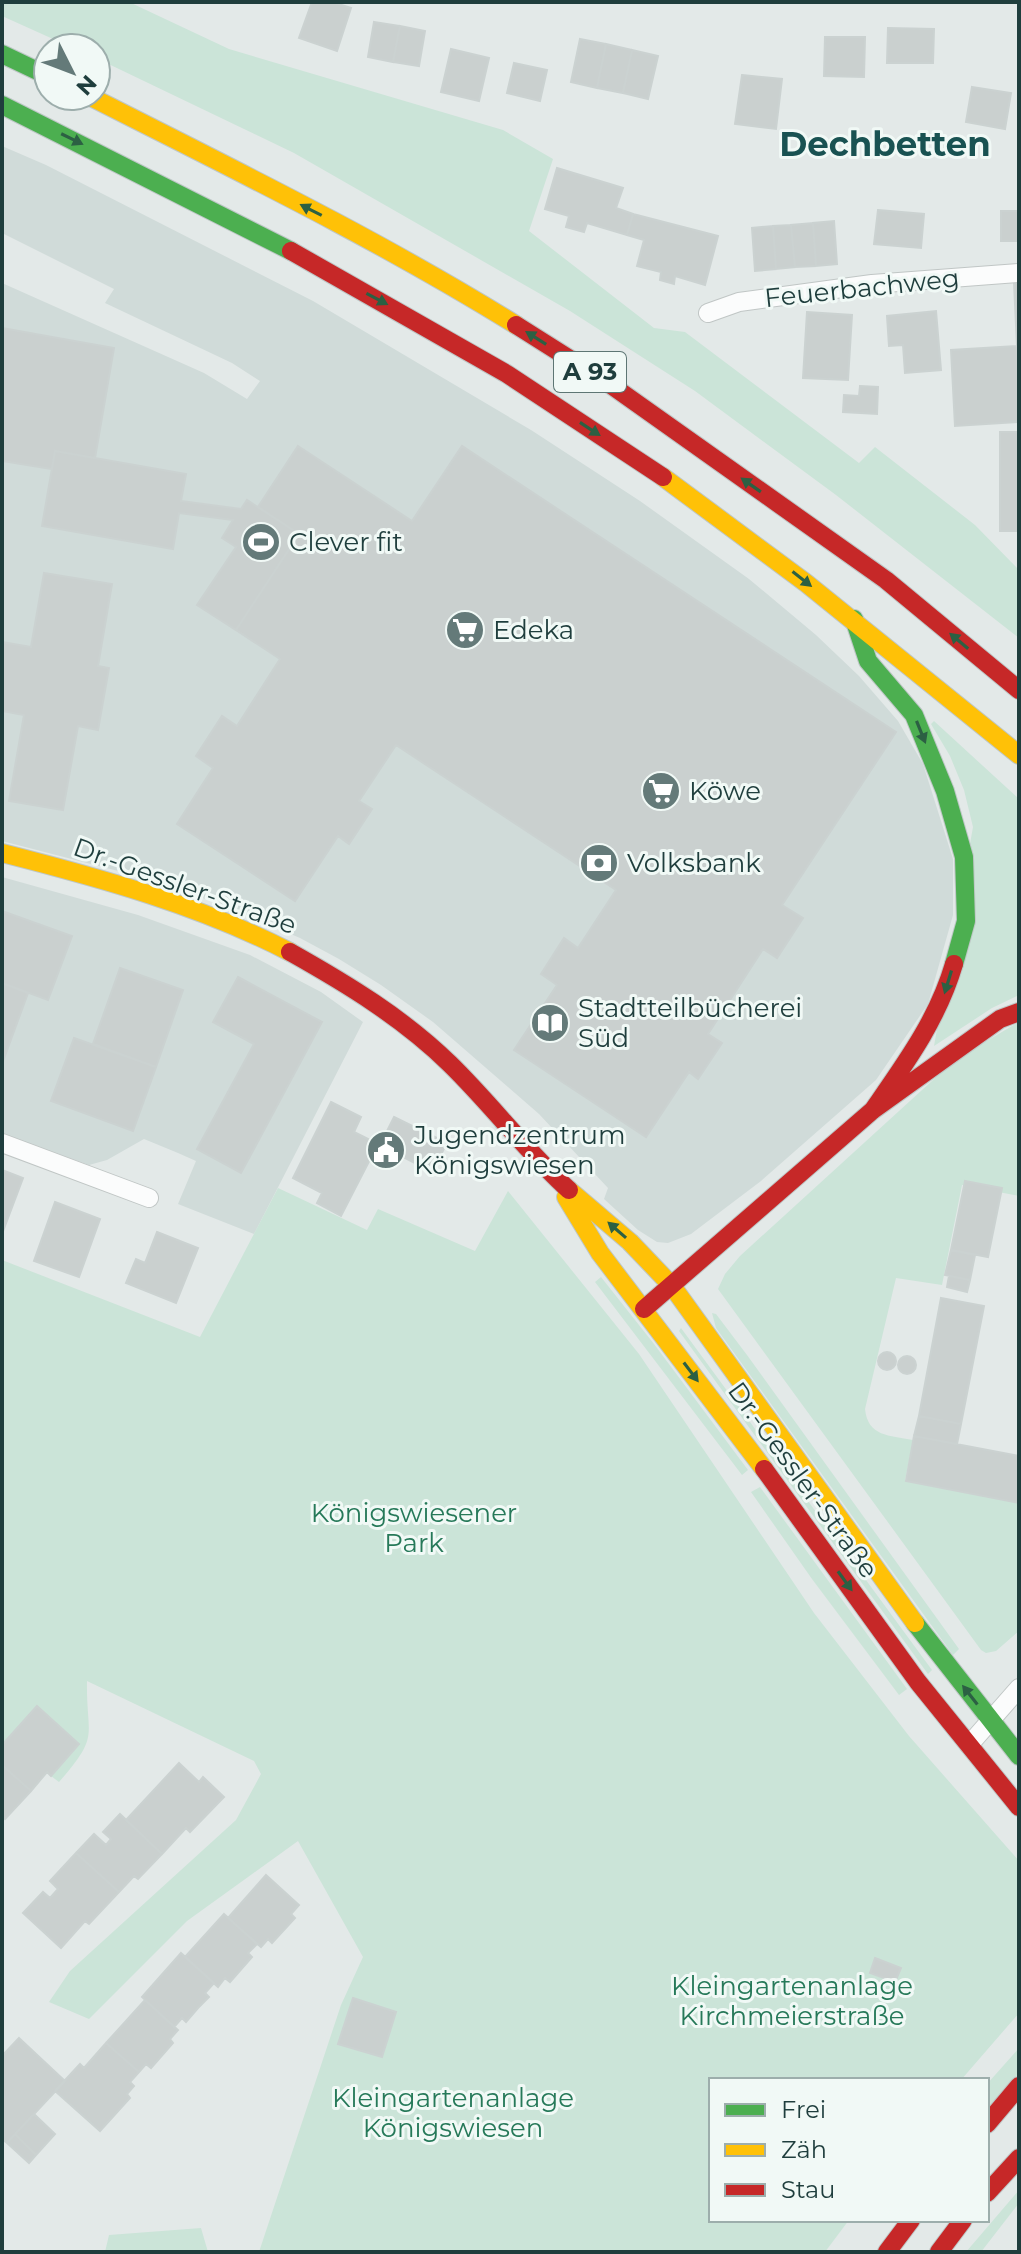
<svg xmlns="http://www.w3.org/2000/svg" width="1021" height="2254" font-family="Montserrat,sans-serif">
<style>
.built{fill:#d0dbd9}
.green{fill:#cbe4d8}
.building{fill:#cad0cf;stroke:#cbd2d1;stroke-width:2}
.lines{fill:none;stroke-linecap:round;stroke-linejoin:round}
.street-casing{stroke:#c0c6c5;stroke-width:20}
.fast-casing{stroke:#bec7c6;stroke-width:20}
.slow-casing{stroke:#bec7c6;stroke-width:20}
.jam-casing{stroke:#bec7c6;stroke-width:20}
.street{stroke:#fbfcfc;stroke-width:18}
.fast{stroke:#4caf50;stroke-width:18}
.slow{stroke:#ffc107;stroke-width:18}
.jam{stroke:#c62828;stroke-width:18}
.oneway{fill:#2c6043}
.labels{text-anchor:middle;stroke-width:6;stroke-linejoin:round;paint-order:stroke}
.shield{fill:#f1f9f6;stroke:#5e7674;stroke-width:2}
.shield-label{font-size:24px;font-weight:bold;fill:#1f3e3d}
.street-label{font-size:26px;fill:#1f3e3d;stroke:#f1f9f6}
.poi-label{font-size:26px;fill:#1f3e3d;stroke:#f1f9f6;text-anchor:start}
.park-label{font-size:26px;fill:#267959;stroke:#f1f9f6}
.district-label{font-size:34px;font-weight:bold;fill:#195252;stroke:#f1f9f6}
</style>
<rect width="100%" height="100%" fill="#e3e9e8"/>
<path class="built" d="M2,146L46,165L313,301L531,430L640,501L749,579L816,635L859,676L898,721L923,764L953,859V915L928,1004L876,1080L761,1181L691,1234L668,1243L657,1242L638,1230L604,1199L608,1188L539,1114L433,1022L381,985L339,959L300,938L218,903L122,872L2,841V283L204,373L247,399L260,381L232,363L105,303L114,289L2,233Z
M2,877L138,915L250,955L321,992L363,1022L254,1234L178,1204L196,1161L178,1153L144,1139L107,1160L89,1165L2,1134Z"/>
<path class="green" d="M2,2H129L229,49L503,130L553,159L529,231L654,328L685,332L859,463L875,447L975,525L1019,570V638L836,495L695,391L570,311L294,153L96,58V48H73L2,16Z
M934,721L1019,799V995L992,1008L934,1046L973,827L964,790L950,756L931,724Z
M1019,1022V1196L962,1185L942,1285L896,1278L865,1409C868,1437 889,1435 913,1440L905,1481L1019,1503V1631L996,1651L986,1653L981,1650L718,1289L725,1274L740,1256L956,1059Z
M278,1188L367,1230L378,1209L475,1251L508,1191L639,1354L814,1613L909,1736L1019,1861V2013L961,2080H711V2220H849L825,2252H259L341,2005L363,1957L298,1841L187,1921L89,2019L49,2002L70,1971L236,1820L261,1774L254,1761L87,1681C86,1738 101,1734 59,1782L51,1776L79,1744L2,1745V1260L200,1337Z
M601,1277L654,1344L748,1470L742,1475L595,1282Z
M712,1313L716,1314L747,1355L959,1649L953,1655L716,1328Z
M681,1328L932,1670L928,1674L679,1331Z
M760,1487L907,1689L899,1695L812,1579L751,1492Z
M1019,2048V2073L987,2111V2084Z
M1019,2190V2203L981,2252H966Z
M201,2228L208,2252H105L109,2235Z"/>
<path class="building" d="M312,2H332L351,8L337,51L299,38Z
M374,22L400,26L393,62L368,57Z
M400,26L425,31L419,66L393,62Z
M888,28L934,29L933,63H887Z
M825,37H865L864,77L824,76Z
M580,39L606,44L597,88L571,82Z
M606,44L632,50L623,93L597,88Z
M451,49L489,58L479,101L441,92Z
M632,50L658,56L648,99L623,93Z
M514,63L547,70L540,101L507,93Z
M742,75L782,79L776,129L735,124Z
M972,87L1011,93L1005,129L966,122Z
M557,168L623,188L616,208L633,214L627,235L587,223L584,232L566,227L569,216L545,209Z
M878,210L924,214L921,248L874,244Z
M1001,211H1019V241H1001Z
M633,214L718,236L705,285L675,276L674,284L660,280L661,272L637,266L644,240L627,235Z
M834,221L837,264L816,266L813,223Z
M813,223L816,266L795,267L791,225Z
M791,225L795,267L776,269L773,226Z
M773,226L776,269L755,271L752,228Z
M1014,283H1019V422L955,426L951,350L1017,346Z
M936,311L941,370L905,373L903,345L889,346L887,316Z
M807,312L852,315L848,380L803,378Z
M2,328L114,348L95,458L55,451L52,469L2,461Z
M860,386L878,387L877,414L843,412L844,395L859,396Z
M1000,432H1019V531H1000Z
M298,446L412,521L462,446L896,732L782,905L803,918L777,958L763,949L708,1034L722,1043L698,1079L689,1072L646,1137L514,1050L557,985L541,974L564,938L578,948L616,890L396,745L359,801L372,809L349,844L338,836L295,901L177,824L213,768L196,756L222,716L237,726L280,659L236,630L299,534L258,507Z
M55,451L186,474L181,501L241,509L247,500L299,534L236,630L197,605L236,547L222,538L233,520L179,513L173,549L42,526Z
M44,573L112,584L98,666L109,668L98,730L78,726L63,810L9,801L24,715L2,711V642L31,647Z
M2,911L72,936L48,1000L2,983Z
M120,968L183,990L156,1067L93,1044Z
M238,977L322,1022L241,1173L197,1149L254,1044L213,1022Z
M2,983L28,993L2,1064Z
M74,1038L156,1067L133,1131L51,1101Z
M331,1102L361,1117L354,1132L378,1144L341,1216L317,1203L322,1193L293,1178Z
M394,1117L447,1143L432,1172L380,1145Z
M2,1170L23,1178L2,1234Z
M965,1181L1002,1188L988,1257L951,1250Z
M55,1202L100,1219L79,1277L34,1261Z
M157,1232L198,1248L176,1303L126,1283L136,1259L145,1263Z
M951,1250L975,1255L970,1280L945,1275Z
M949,1276L970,1280L967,1292L947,1287Z
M941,1298L984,1306L961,1424L919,1416Z
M878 1361a9 9 0 1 1 18 0a9 9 0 1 1-18 0Z
M898 1365a9 9 0 1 1 18 0a9 9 0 1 1-18 0Z
M919,1416L961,1424L957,1444L914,1436Z
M914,1436L1019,1456V1503L906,1481Z
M37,1706L79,1744L51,1776L47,1772L31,1791L2,1765V1745Z
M179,1763L199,1782L203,1777L224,1797L190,1832L186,1828L162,1854L126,1820Z
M2,1765L31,1791L5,1819L2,1816Z
M120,1814L162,1854L138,1879L134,1876L119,1892L76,1853L94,1834L106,1845L111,1839L103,1832Z
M76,1853L119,1892L89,1924L85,1921L61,1948L23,1913L43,1892L50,1898L58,1889L50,1881Z
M266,1875L299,1905L291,1914L295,1918L272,1943L268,1939L261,1947L228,1918Z
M224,1914L257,1944L248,1953L252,1957L230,1982L225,1978L218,1987L185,1957Z
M181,1953L214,1983L205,1993L209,1997L198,2008L186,2022L182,2018L174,2027L142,1997Z
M875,1958L901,1968L895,1982L870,1973Z
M353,1998L396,2012L382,2057L338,2044Z
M145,2000L178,2030L170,2039L173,2043L151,2068L146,2064L139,2072L106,2043Z
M19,2038L65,2081L7,2143L2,2139V2056Z
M106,2043L139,2072L130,2082L134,2086L127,2094L130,2098L100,2131L55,2091L80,2064L84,2068Z
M34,2114L55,2134L36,2155L15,2134Z
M15,2134L36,2155L29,2163L7,2143Z"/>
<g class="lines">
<g class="street-casing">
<path id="street" d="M708,313L739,302L872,284L1019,273
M2,1143L149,1198
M969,1745L1019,1688"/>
</g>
<g class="fast-casing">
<path id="fast" d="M2,54L48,76
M2,105L291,251
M854,619L868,661L914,715L945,791L964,857L966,921L954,964
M915,1623L1019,1756"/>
</g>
<g class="slow-casing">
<path id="slow" d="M89,96C233,169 379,240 516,325
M663,477L806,583L1019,755
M2,853C100,878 199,905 290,952
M569,1190L630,1242L672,1286L915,1623
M566,1197L600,1253L764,1469"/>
</g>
<g class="jam-casing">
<path id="jam" d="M291,251L507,374L663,477
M516,325L611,385L886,580L1019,690
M290,952C347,984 403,1018 450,1064C492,1105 526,1151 569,1190
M873,1110C905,1064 938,1019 954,964
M644,1309L873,1110L1000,1019L1019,1012
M764,1469L918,1682L1019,1807
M987,2124L1019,2086
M987,2193L1019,2158
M887,2252L911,2220
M939,2252L963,2220"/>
</g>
<use href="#street" class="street"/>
<use href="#fast" class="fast"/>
<use href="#slow" class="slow"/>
<use href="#jam" class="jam"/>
</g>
<defs><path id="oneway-solid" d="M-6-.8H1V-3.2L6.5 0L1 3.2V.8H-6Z" transform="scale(2)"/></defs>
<g class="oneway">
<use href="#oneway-solid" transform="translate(72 139) rotate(26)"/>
<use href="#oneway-solid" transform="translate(311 210) rotate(-153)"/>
<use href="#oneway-solid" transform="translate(377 299) rotate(28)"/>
<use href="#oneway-solid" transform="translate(536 338) rotate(-148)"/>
<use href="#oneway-solid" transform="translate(590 429) rotate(33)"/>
<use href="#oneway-solid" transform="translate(751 485) rotate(-145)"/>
<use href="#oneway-solid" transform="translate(802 579) rotate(38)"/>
<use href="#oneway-solid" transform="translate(959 641) rotate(-140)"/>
<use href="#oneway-solid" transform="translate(921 732) rotate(68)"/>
<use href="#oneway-solid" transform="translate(948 982) rotate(107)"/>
<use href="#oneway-solid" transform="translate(617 1230) rotate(-139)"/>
<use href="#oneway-solid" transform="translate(691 1372) rotate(53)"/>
<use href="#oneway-solid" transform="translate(845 1581) rotate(54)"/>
<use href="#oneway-solid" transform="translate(970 1695) rotate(-128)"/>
</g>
<defs>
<g id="stadium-disc" transform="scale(2)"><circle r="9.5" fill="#647a79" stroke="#f1f9f6"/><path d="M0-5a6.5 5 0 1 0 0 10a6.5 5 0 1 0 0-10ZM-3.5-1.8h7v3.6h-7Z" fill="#fff"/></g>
<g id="supermarket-disc" transform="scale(2)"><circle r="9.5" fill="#647a79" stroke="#f1f9f6"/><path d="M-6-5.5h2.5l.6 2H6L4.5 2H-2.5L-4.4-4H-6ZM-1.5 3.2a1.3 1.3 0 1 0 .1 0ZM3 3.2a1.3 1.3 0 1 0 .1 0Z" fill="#fff"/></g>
<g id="bank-disc" transform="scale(2)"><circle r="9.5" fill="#647a79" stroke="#f1f9f6"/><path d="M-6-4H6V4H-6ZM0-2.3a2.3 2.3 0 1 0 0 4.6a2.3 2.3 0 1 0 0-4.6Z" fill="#fff"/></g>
<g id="library-disc" transform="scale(2)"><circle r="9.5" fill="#647a79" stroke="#f1f9f6"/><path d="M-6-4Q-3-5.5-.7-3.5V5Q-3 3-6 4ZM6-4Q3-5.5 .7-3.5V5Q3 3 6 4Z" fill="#fff"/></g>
<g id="civic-disc" transform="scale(2)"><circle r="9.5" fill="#647a79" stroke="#f1f9f6"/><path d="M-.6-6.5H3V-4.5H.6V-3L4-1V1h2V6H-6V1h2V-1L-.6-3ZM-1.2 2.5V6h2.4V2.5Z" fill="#fff"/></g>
</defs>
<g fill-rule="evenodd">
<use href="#stadium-disc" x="261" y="542"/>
<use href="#supermarket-disc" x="465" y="630"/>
<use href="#supermarket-disc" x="661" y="791"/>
<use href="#bank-disc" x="599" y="863"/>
<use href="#library-disc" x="550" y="1023"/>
<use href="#civic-disc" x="386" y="1150"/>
</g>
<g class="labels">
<rect class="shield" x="554" y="352" width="72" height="40" rx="6"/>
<g class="shield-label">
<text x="590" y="380">A 93</text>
</g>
<g class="street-label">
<text transform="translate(862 288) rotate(-6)" y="9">Feuerbachweg</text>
<text transform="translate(185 886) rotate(20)" y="9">Dr.-Gessler-Straße</text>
<text transform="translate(803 1480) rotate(54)" y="9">Dr.-Gessler-Straße</text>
</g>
<g class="poi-label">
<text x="289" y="551">Clever fit</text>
<text x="493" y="639">Edeka</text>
<text x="689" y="800">Köwe</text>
<text x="627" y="872">Volksbank</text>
<text x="578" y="1017">Stadtteilbücherei<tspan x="578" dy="30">Süd</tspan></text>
<text x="414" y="1144">Jugendzentrum<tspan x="414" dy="30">Königswiesen</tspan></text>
</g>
<g class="park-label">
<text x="414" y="1522">Königswiesener<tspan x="414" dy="30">Park</tspan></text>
<text x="792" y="1995">Kleingartenanlage<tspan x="792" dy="30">Kirchmeierstraße</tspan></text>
<text x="453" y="2107">Kleingartenanlage<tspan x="453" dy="30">Königswiesen</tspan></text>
</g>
<g class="district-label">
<text x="885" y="156">Dechbetten</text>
</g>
</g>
<rect width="1021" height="2254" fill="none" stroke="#1f3e3d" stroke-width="8"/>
<rect x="709" y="2078" width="280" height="144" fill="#f1f9f6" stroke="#9daeac" stroke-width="2"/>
<rect x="725" y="2104" width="40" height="12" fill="#4caf50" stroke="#9daeac" stroke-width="2"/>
<text x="781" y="2118" font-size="24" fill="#1f3e3d">Frei</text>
<rect x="725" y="2144" width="40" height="12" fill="#ffc107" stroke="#9daeac" stroke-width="2"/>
<text x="781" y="2158" font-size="24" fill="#1f3e3d">Zäh</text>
<rect x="725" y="2184" width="40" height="12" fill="#c62828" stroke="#9daeac" stroke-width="2"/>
<text x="781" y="2198" font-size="24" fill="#1f3e3d">Stau</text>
<g transform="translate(72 72) rotate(132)"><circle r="38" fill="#f1f9f6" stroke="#9daeac" stroke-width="2"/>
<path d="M0-6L14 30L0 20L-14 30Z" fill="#647a79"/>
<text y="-12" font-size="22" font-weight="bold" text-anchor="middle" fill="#1f3e3d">N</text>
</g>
</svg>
